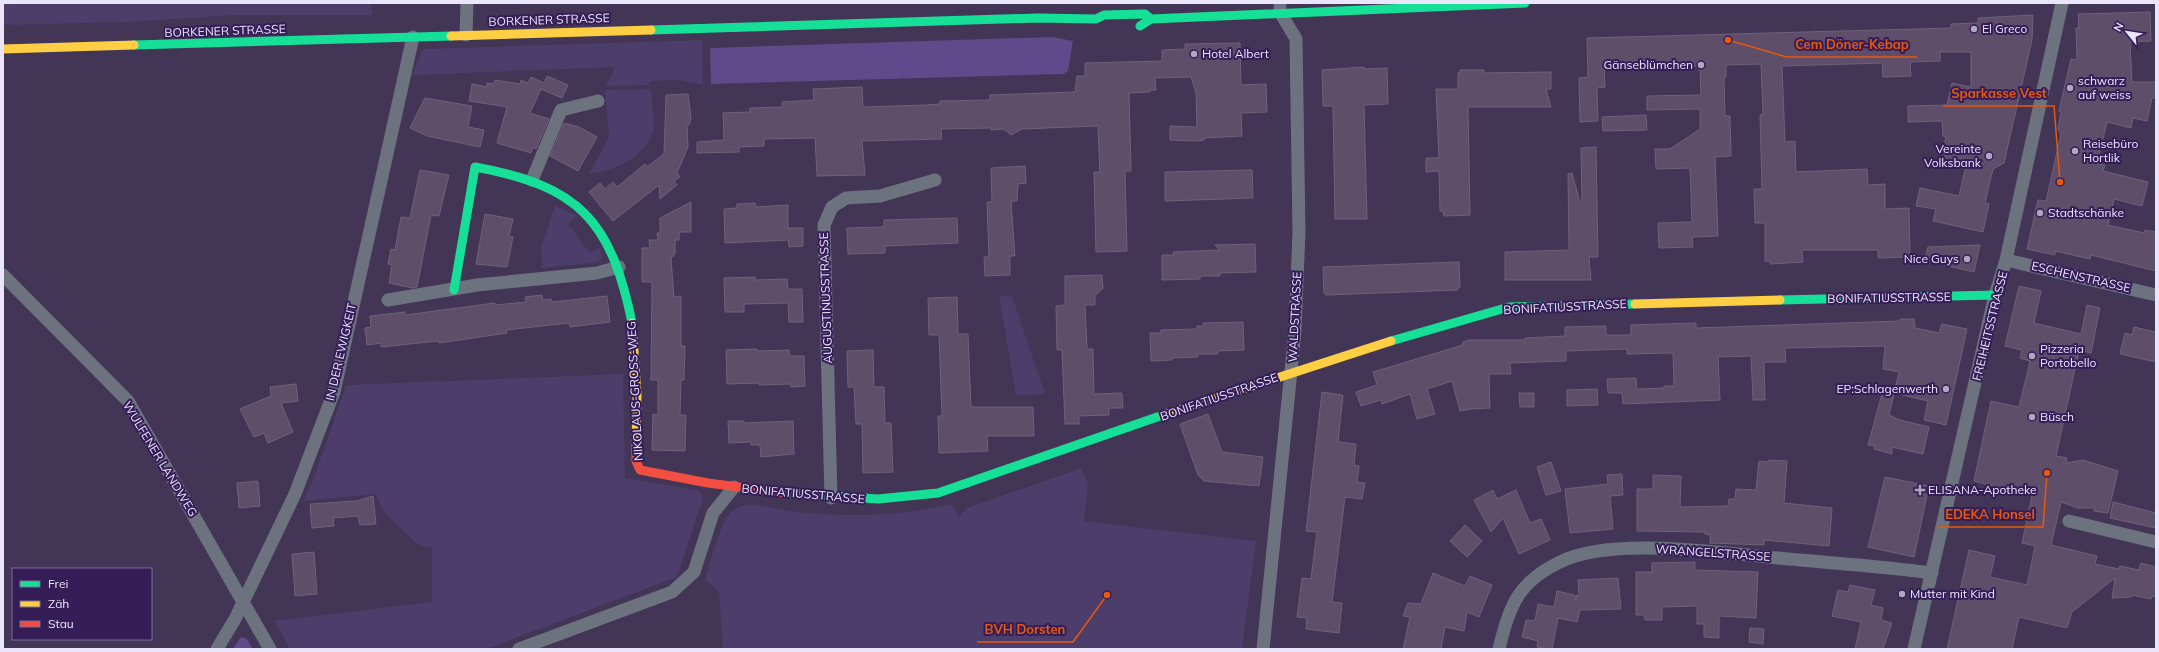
<svg xmlns="http://www.w3.org/2000/svg" width="2159" height="652" font-family="Mulish,sans-serif">
<style>
.green{fill:#4d3d6a}
.forest{fill:#614a8b}
.building{fill:#5e4e69;stroke:#70617b}
.lines{fill:none;stroke-linecap:round;stroke-linejoin:round}
.street{stroke:#6c737f;stroke-width:13}
.fast{stroke:#16e098;stroke-width:9}
.slow{stroke:#ffcf43;stroke-width:9}
.jam{stroke:#f24e42;stroke-width:9}
.poi-dot{fill:#b0a7c1;stroke:#351d57;stroke-width:1.5}
.labels{text-anchor:middle;stroke-width:4;stroke-linejoin:round;paint-order:stroke}
.street-label{font-size:12px;fill:#ebe5fb;stroke:#351d57}
.poi-label{font-size:12px;fill:#ebe5fb;stroke:#351d57;text-anchor:start}
.leader{fill:none;stroke:#e8590c;stroke-width:1.5}
.callout-dot{fill:#e8590c;stroke:#351d57;stroke-width:1.5}
.callout-label{font-size:13px;text-anchor:middle;font-weight:bold;fill:#e8590c;stroke:#351d57;stroke-width:4;stroke-linejoin:round;paint-order:stroke}
</style>
<rect width="100%" height="100%" fill="#423556"/>
<path class="green" d="M3,3H371L372,15H235L129,22L3,25Z
M702,40L703,85L679,80L650,81L649,85L606,86L615,67L412,75L423,49Z
M651,89C651,98 656,124 653,132C644,158 614,171 589,174L609,137L605,90Z
M555,206L577,216L568,224L590,253L600,247L602,257L598,262L542,268L541,248Z
M999,296H1012L1045,394L1016,395Z
M623,374L625,478L696,490L701,493L703,498L677,577L486,649H290L274,621L432,602V547L422,546L415,542L383,511L376,494L303,501L313,480L346,385Z
M1082,468L1088,484L1084,521L1256,541L1242,649H723L719,592L705,580C710,565 720,522 731,512C746,499 765,507 783,510C840,518 895,517 952,504L959,517L967,508Z"/>
<path class="forest" d="M1052,37L1073,41L1068,71L1063,74L711,84L710,48Z
M241,637L246,638L253,649H233Z"/>
<path class="building" d="M2150,12L2151,41L2130,42L2132,82H2156V98H2152L2147,121L2133,118L2131,128L2107,122L2097,163L2105,165L2103,171L2148,182L2142,206L2114,199L2108,225L2144,233L2145,230L2156,232V271L2091,255L2090,259L2055,251V255L2027,249L2038,200L2046,201L2061,134L2058,129L2061,112L2059,111L2071,59L2077,60L2076,28H2079L2078,14Z
M2033,15L2032,40L2004,163L1993,169L1985,203L1989,204L1983,232L1933,221L1936,209L1916,206L1920,188L1959,196L1966,165L1948,161L1943,153L1946,137L1943,136L1942,121L1908,122V106L1947,105L1952,83L1971,87V52H1940V61L1910,62L1911,76L1883,77L1882,63L1782,66L1785,142L1795,141L1796,172L1867,169L1868,185L1885,184V209L1909,208L1910,257L1878,258V250H1802L1803,262L1770,264V261H1765V223H1755L1754,189H1762L1760,115H1763L1761,64L1726,65V77H1724L1725,116H1730L1731,156L1715,157L1718,236L1692,237L1693,247L1659,248L1658,223L1692,222L1690,168L1656,169L1655,149H1670L1700,129V109L1647,110V96L1701,95L1700,66H1651L1650,61L1604,62L1605,87L1597,88L1598,121L1580,122L1579,78L1588,77L1587,38L1951,28V24L1978,23V18Z
M1240,43L1241,85L1266,84L1267,112L1241,113L1242,136L1204,138V140L1196,141L1170,140V126L1197,127L1196,93L1191,77L1155,78L1156,90H1150V92L1129,93L1131,171H1125L1127,251L1096,252L1094,172H1100L1098,126L1022,129L1011,135L1004,129L991,130V128L941,129L942,139L862,141L865,175L817,176L815,138L764,139V146L739,147V152L697,153V142L724,140L723,113L750,112V108L782,107V102L814,100L813,89L862,87L863,107L925,105L940,104V101L990,100V95L1075,92L1077,76H1085V63L1162,61V50L1185,49V44Z
M1364,67V69L1387,68L1388,104L1364,105L1367,219H1335L1333,106H1323L1322,70Z
M1460,70H1484V73L1551,72V89H1546L1551,107H1468L1470,215L1444,216L1443,211H1440L1439,171L1426,172V158H1439L1436,89H1458V73H1460Z
M547,76L568,85L562,98L541,89L530,113L549,119L536,149L533,147L531,153L497,143L507,107L469,101L472,84L487,87V83L494,84L495,80L520,84L521,80L528,83L531,77L544,83Z
M688,94L691,119L689,125H687L688,147L677,173L680,177L674,181L677,185L660,199L659,185L613,221L589,192L600,183L605,189L613,182L617,187L645,164L647,167L664,154L666,95Z
M425,98L472,106L468,127L484,130L480,147L427,136L410,128Z
M1646,115L1647,130L1603,131L1602,117Z
M564,123L579,127L597,137L578,171L550,156Z
M1596,147L1598,257H1589L1591,280H1505V252L1569,250L1568,174L1572,173L1580,202H1582L1581,148Z
M1025,166L1026,183L1018,184L1017,201H1011L1015,256H1010V275L985,276L984,257H989L987,202H992L991,168Z
M420,170L449,175L439,216L431,215L417,287L413,288L389,283L392,265L388,264L391,249L395,250L401,217L410,218Z
M1252,170L1253,198L1165,201V172Z
M691,202V232H679V240H675V254L671,258L674,297L681,296V346H685L684,380H681L680,415H686L685,451L652,450L653,414L658,415V380H651L652,282H642V248H650L649,240H658L657,233H660V218Z
M755,203L756,207L788,205V228H803V246L789,247L788,240L725,243L724,209L737,208V204Z
M485,214L513,219L509,236L513,237L507,267L476,264Z
M957,218L958,243L885,246V253L848,254L847,228L884,227V220Z
M1255,244L1256,272L1220,273V276H1200V279L1162,280V255H1174L1173,252L1220,250L1215,245Z
M1980,245L1974,272L1944,265L1945,261H1924L1928,247Z
M1459,262L1460,287H1458V290L1326,295L1324,293L1323,267Z
M1102,275L1103,288L1095,296V305H1085L1087,349H1093L1094,394L1122,393L1123,408H1109V415L1079,416V424H1065L1062,350H1057L1056,306L1065,305V276Z
M755,277V280L787,279L788,289H802L803,322H789L788,303L744,304V312H725L724,278Z
M2019,286L2041,291L2034,323L2081,334L2087,305L2100,308L2091,353L2079,350L2056,456L2067,458L2066,463L2083,460L2118,471L2108,513L2094,511L2095,508H2078L2061,502L2051,545L2097,556L2095,564L2119,569L2120,566L2139,570L2141,563L2156,567V597L2152,596L2151,599L2132,595L2131,597L2112,598L2115,578L2072,612L2067,628L2019,617L2012,649H1947L1969,550L1995,556L1990,577L2027,585L2035,546L2022,543L2032,496L1974,481L1991,401L2019,407L2027,374L2030,361L2020,358L2022,350L2005,346Z
M542,295L543,300L551,299L552,302L607,296L610,322L570,327L569,323L506,330L507,333L439,343V341L381,347V343L367,345L365,328L371,327L370,316L405,312V315L495,303V305L526,302L525,297Z
M957,297L958,334H968L971,407H1033L1034,436H987L988,451L939,453L938,416H942L939,335H929L928,298Z
M1900,319H1914L1915,328L1939,333L1942,324L1967,329L1946,425L1924,420L1928,401L1894,393L1899,372L1883,369L1885,346L1785,348L1786,362H1764L1765,400H1753L1751,356L1718,357L1720,400L1623,404L1622,393H1608L1607,379L1636,378L1637,389L1664,388V386H1674L1673,353L1627,354V349L1566,351V361L1510,363L1511,374H1489L1490,408L1471,409L1460,411L1452,381L1427,389L1435,414L1417,419L1410,394L1382,404L1381,400L1361,406L1356,392L1377,385L1373,372L1463,345V342L1469,340H1525V338L1565,336V327L1606,326V335H1631V325L1696,323V328L1900,321Z
M1243,322L1244,350L1218,351V354H1198V357L1172,358V360L1151,361L1150,333H1161V330L1197,329V326H1203V323Z
M2134,327L2156,332V362L2120,354L2125,333L2132,335Z
M757,349L758,351L789,350L790,356H804L805,386L791,387L790,384L759,385V383L727,384L726,350Z
M873,350L874,387H884L885,423H891L893,472L863,473L862,424H856L854,387H848L847,351Z
M296,384L298,401L281,403L293,432L268,443L264,433L254,437L240,409L271,396L270,387Z
M1597,389L1598,405L1567,406V390Z
M1322,392L1343,395L1338,442L1356,444L1354,465L1359,466L1357,482L1365,483L1362,499L1345,497L1332,602L1342,603L1339,633L1306,629L1307,618L1297,617L1302,578L1311,579L1317,532L1306,531Z
M1519,393H1534V407H1520Z
M1882,394H1894L1889,415L1900,420L1929,427L1923,454L1892,447V454L1874,449L1875,446L1868,445Z
M1208,414L1222,452L1263,457L1259,486L1204,481L1198,475L1180,424Z
M728,421H744V423L793,421L794,454L761,457L760,445H751V442L729,443Z
M1769,460L1787,461L1784,503L1832,508L1829,546L1764,540V545L1710,543V535L1705,534V532L1637,531V489H1653V475L1681,476L1680,507L1728,506L1729,499H1735L1736,489L1756,490L1759,461L1769,462Z
M1551,462L1561,491L1546,495L1537,467Z
M1622,474L1623,495L1610,496L1613,529L1570,533L1565,489L1608,484L1607,475Z
M1885,477L1929,486L1914,557L1868,547Z
M258,481L260,506L239,508L237,483Z
M1493,490L1497,499L1516,490L1530,523L1541,519L1550,540L1519,554L1503,518L1491,532L1474,500Z
M373,496L376,524L360,525L358,516L333,518L334,526L312,528L310,504L357,501Z
M2113,502L2156,513V528L2110,518Z
M1465,525L1482,541L1467,557L1450,541Z
M314,552L317,594L295,596L292,554Z
M1695,562V570L1758,572L1756,618L1719,616V638L1704,637V624H1697V606L1662,607V620H1645L1644,615H1636V572H1652V563Z
M1433,573L1465,586L1470,576L1492,585L1479,617L1467,612L1464,631L1445,627L1441,649H1403L1410,617L1403,616L1408,603L1421,604Z
M1618,578L1621,609L1580,610L1577,622L1558,618L1552,649L1537,647L1538,641L1522,637L1526,620L1535,621L1538,604L1554,607L1557,591L1574,595L1576,600V595L1579,596L1578,580Z
M1850,585L1875,590L1871,605L1883,608L1881,620L1892,623L1883,649H1855L1861,622L1832,616L1838,590L1848,592Z
M1750,628L1764,629L1763,644L1749,642Z"/>
<g class="lines">
<path class="street" d="M466,35L467,3
M532,180L561,110L598,101
M2006,260L2156,295
M3,275L128,401L270,649
M388,300L477,285L597,273L619,267
M831,498L824,225L832,207L846,198L880,196L935,180
M2069,521L2156,542
M217,649L235,619L295,494L334,392L413,37
M519,649L672,592L694,572L713,513L734,487
M1263,649L1295,331L1299,232L1296,39L1280,12V7
M1499,649C1509,606 1518,582 1560,562C1611,536 1721,553 1778,558C1830,563 1881,566 1932,573
M1914,649L1995,295L2006,260L2062,3"/>
<path class="fast" d="M1140,26L1151,19L1525,3
M651,30L1038,18L1096,19L1104,15L1145,14L1151,19
M134,45L451,36
M454,290L475,167C579,186 611,220 632,323
M1780,300L1995,295
M1391,341L1509,307L1635,304
M786,493L878,499L938,493L1163,415"/>
<path class="slow" d="M451,36L651,30
M3,49L134,45
M1635,304L1780,300
M632,323L637,395L636,450
M1163,415L1391,341"/>
<path class="jam" d="M636,450V461L640,470L708,483L786,493"/>
</g>
<g class="poi-dot">
<circle cx="1974" cy="29" r="4"/>
<circle cx="1194" cy="54" r="4"/>
<circle cx="1701" cy="65" r="4"/>
<circle cx="2070" cy="88" r="4"/>
<circle cx="2075" cy="151" r="4"/>
<circle cx="1989" cy="156" r="4"/>
<circle cx="2040" cy="213" r="4"/>
<circle cx="1967" cy="259" r="4"/>
<circle cx="2032" cy="356" r="4"/>
<circle cx="1946" cy="389" r="4"/>
<circle cx="2032" cy="417" r="4"/>
<path d="M1918 484h4v4h4v4h-4v4h-4v-4h-4v-4h4z"/>
<circle cx="1902" cy="594" r="4"/>
</g>
<g class="labels">
<g class="street-label">
<text transform="translate(549 20) rotate(-2)" y="4">BORKENER STRASSE</text>
<text transform="translate(225 31) rotate(-2)" y="4">BORKENER STRASSE</text>
<text transform="translate(2081 277) rotate(13)" y="4">ESCHENSTRASSE</text>
<text transform="translate(826 298) rotate(-92)" y="4">AUGUSTINUSSTRASSE</text>
<text transform="translate(1889 298) rotate(-1)" y="4">BONIFATIUSSTRASSE</text>
<text transform="translate(1565 307) rotate(-3)" y="4">BONIFATIUSSTRASSE</text>
<text transform="translate(1295 317) rotate(-87)" y="4">WALDSTRASSE</text>
<text transform="translate(1990 326) rotate(-76)" y="4">FREIHEITSSTRASSE</text>
<text transform="translate(341 352) rotate(-77)" y="4">IN DER EWIGKEIT</text>
<text transform="translate(635 391) rotate(-93)" y="4">NIKOLAUS-GROSS-WEG</text>
<text transform="translate(1219 397) rotate(-19)" y="4">BONIFATIUSSTRASSE</text>
<text transform="translate(160 459) rotate(59)" y="4">WULFENER LANDWEG</text>
<text transform="translate(803 494) rotate(5)" y="4">BONIFATIUSSTRASSE</text>
<text transform="translate(1713 553) rotate(4)" y="4">WRANGELSTRASSE</text>
</g>
<g class="poi-label">
<text x="1982" y="33">El Greco</text>
<text x="1202" y="58">Hotel Albert</text>
<text x="1693" y="69" text-anchor="end">Gänseblümchen</text>
<text x="2078" y="85">schwarz<tspan x="2078" dy="14">auf weiss</tspan></text>
<text x="2083" y="148">Reisebüro<tspan x="2083" dy="14">Hortlik</tspan></text>
<text x="1981" y="153" text-anchor="end">Vereinte<tspan x="1981" dy="14">Volksbank</tspan></text>
<text x="2048" y="217">Stadtschänke</text>
<text x="1959" y="263" text-anchor="end">Nice Guys</text>
<text x="2040" y="353">Pizzeria<tspan x="2040" dy="14">Portobello</tspan></text>
<text x="1938" y="393" text-anchor="end">EP:Schlagenwerth</text>
<text x="2040" y="421">Büsch</text>
<text x="1928" y="494">ELISANA-Apotheke</text>
<text x="1910" y="598">Mutter mit Kind</text>
</g>
</g>
<path class="leader" d="M1728 40L1787 57H1917M2060 182L2054 106H1943M2047 473L2043 527H1937M1107 595L1073 642H977"/>
<g class="callout-dot">
<circle cx="1728" cy="40" r="4"/>
<circle cx="2060" cy="182" r="4"/>
<circle cx="2047" cy="473" r="4"/>
<circle cx="1107" cy="595" r="4"/>
</g>
<g class="callout-label">
<text x="1852" y="49">Cem Döner-Kebap</text>
<text x="1999" y="98">Sparkasse Vest</text>
<text x="1990" y="519">EDEKA Honsel</text>
<text x="1025" y="634">BVH Dorsten</text>
</g>
<rect width="2159" height="652" fill="none" stroke="#ebe5fb" stroke-width="8"/>
<rect x="12" y="568" width="140" height="72" fill="#351d57" stroke="#7e6d99"/>
<rect x="20" y="581" width="20" height="6" fill="#16e098" stroke="#7e6d99"/>
<text x="48" y="588" font-size="12" fill="#ebe5fb">Frei</text>
<rect x="20" y="601" width="20" height="6" fill="#ffcf43" stroke="#7e6d99"/>
<text x="48" y="608" font-size="12" fill="#ebe5fb">Zäh</text>
<rect x="20" y="621" width="20" height="6" fill="#f24e42" stroke="#7e6d99"/>
<text x="48" y="628" font-size="12" fill="#ebe5fb">Stau</text>
<g transform="translate(2127 32) rotate(300)" stroke="#351d57" stroke-width="3" paint-order="stroke">
<path d="M0-3L7 15L0 10L-7 15Z" fill="#ebe5fb"/>
<text y="-6" font-size="11" font-weight="bold" text-anchor="middle" fill="#ebe5fb">N</text>
</g>
</svg>
